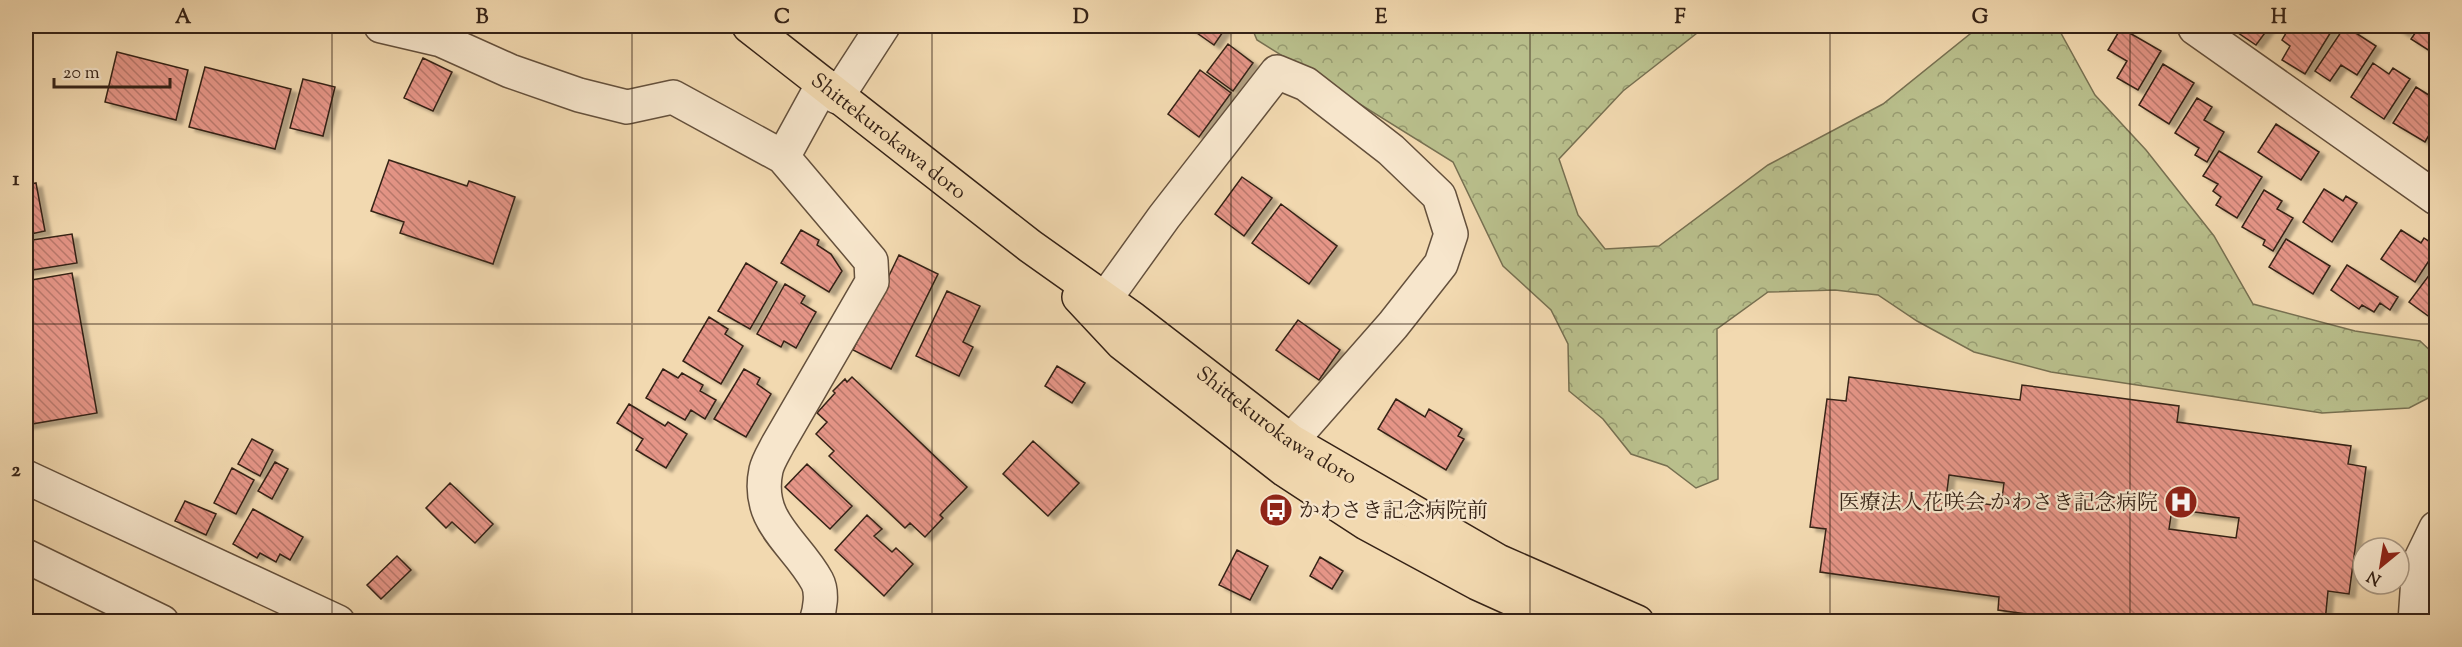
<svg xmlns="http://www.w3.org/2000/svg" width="2462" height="647" font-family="'Sorts Mill Goudy','Noto Serif JP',serif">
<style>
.forest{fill:url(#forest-crowns);stroke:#777051;stroke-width:1.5}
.building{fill:url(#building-back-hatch);stroke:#352216;stroke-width:1.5;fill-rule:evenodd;filter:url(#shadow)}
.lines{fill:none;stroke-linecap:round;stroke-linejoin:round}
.minor-casing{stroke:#64503c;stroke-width:36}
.major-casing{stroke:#352216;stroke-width:36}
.minor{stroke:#f7e6cc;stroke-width:33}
.major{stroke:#f2d9b0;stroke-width:33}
.grid{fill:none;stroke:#352216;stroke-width:1.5;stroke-opacity:0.55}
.labels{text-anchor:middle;stroke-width:4.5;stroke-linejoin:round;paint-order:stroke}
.street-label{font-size:21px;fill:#352216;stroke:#f7e6cc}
.poi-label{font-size:21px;fill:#352216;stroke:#f7e6cc;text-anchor:end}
.neatline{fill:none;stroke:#352216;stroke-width:2}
.grid-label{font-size:20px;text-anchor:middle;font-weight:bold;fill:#352216}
</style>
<defs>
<pattern id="forest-crowns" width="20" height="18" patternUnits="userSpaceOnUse" patternTransform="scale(1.5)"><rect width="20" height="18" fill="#b9bf8c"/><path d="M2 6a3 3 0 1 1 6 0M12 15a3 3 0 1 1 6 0" fill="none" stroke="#979b71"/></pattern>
<pattern id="building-back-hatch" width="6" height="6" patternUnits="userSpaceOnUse" patternTransform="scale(1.5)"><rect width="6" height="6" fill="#e59587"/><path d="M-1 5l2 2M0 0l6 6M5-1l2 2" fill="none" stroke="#ba796d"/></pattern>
<filter id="shadow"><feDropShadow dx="6" dy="4" stdDeviation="1.5" flood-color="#0004"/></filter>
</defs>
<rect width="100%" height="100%" fill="#f2d9b0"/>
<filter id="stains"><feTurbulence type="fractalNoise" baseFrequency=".00333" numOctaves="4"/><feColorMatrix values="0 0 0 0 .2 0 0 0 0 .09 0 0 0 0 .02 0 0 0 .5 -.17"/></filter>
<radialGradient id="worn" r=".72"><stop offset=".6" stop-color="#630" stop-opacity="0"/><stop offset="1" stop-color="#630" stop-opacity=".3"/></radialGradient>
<path class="forest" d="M1251,26H1706L1623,91L1559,159L1578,215L1605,249L1659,246L1768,165L1883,104L1975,30L2010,26H2057L2095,95L2146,150L2214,236L2253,304L2355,331L2420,341L2436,356V394L2409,408L2322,413L2051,372L1974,352L1917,321L1878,295L1835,290L1768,292L1717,329L1718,479L1696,488L1667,466L1631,454L1603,419L1569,391L1568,344L1551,310L1503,266L1453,162L1257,40Z"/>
<path class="building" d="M1187,26H1227L1214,45Z
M2228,26H2270L2256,45Z
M2290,26L2334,27L2305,74L2282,60L2290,46L2282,40Z
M2345,26L2376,46L2357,75L2341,65L2330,81L2315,71Z
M2393,26H2409L2404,33Z
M2420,26H2436V55L2411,39Z
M2121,28L2161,51L2138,90L2117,78L2127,61L2108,50Z
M1228,44L1253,63L1233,91L1207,72Z
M117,52L188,70L176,120L105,102Z
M423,58L452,72L433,111L404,98Z
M2373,63L2389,74L2393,68L2410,79L2384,119L2351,97Z
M2163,64L2194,83L2169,124L2139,105Z
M205,67L291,89L275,149L189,127Z
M1200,70L1231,93L1199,137L1168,114Z
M303,79L335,87L323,136L290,128Z
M2416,87L2435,99L2436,96V123L2425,142L2393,123Z
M2197,98L2212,107L2204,120L2224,132L2207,162L2195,155L2199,148L2175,133Z
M2276,124L2319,152L2301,180L2258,152Z
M2219,151L2262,177L2237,218L2216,205L2221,197L2213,191L2218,184L2203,176Z
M389,160L467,186L469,181L515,197L493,264L400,233L404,222L371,211Z
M1242,177L1272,198L1244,236L1215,214Z
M36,183L45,231L26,235V185Z
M2324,189L2343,201L2346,196L2357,203L2332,242L2303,222Z
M2264,190L2282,201L2277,209L2293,218L2273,251L2263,245L2265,240L2242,227Z
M1281,204L1337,246L1309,284L1252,243Z
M801,230L819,240L817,245L831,254L842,271L829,292L781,263Z
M2401,230L2421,243L2424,238L2436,246V250L2415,282L2381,259Z
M72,234L77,263L26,271V241Z
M2286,239L2330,266L2313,294L2269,267Z
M899,255L938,274L891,369L853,350Z
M746,263L777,282L750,329L718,311Z
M2347,265L2398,297L2390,310L2380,303L2374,312L2362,305L2359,309L2331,290Z
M2436,266V311L2431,318L2409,302Z
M72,273L97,413L26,425V281Z
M785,284L805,296L801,303L816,312L796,348L784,341L781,347L757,334Z
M947,291L980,306L963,342L973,347L959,376L916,356Z
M709,317L728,329L725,334L743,346L721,384L683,361Z
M1298,320L1340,350L1319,380L1276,350Z
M1057,366L1085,383L1072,403L1045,386Z
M663,369L678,378L682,373L703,385L700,391L716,400L705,419L691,410L685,420L646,398Z
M744,369L760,378L757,384L771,394L746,437L714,419Z
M852,377L967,487L940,515L943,518L925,537L910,523L905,528L829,456L834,451L816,434L827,422L817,413L835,393L833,391L845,379L847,382Z
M1849,377L2020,400L2022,385L2179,406L2177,422L2351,446L2348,464L2366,467L2349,594L2328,591L2325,622H2192L2151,616L2150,622H2083L1998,610L1999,597L1820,572L1826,529L1810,527L1827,399L1846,401ZM1949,475L2004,483L2001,506L1946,499ZM2172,509L2239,518L2236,538L2169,529Z
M1396,399L1425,417L1429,409L1462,429L1458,436L1464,439L1446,470L1378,429Z
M629,404L665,426L668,422L687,434L666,468L636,450L643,439L617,423Z
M252,439L273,450L260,476L238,464Z
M1033,441L1079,483L1048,516L1003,474Z
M275,462L288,469L272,499L258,491Z
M807,464L852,506L830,529L785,487Z
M232,468L254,480L236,514L214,503Z
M450,483L493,524L475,543L452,522L446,528L426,508Z
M185,501L216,514L206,535L175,521Z
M253,509L303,537L290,560L280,554L276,562L260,553L257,558L233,544Z
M867,515L882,529L874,536L892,552L896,548L913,564L884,596L835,550Z
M1237,550L1268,566L1250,600L1219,585Z
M397,556L411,570L381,599L367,585Z
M1320,557L1343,571L1332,589L1310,576Z"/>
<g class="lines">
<g class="minor-casing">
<path id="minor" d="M381,26L441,40L510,71L579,95L627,107L673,97L783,157
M2197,26L2195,28L2436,198
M837,97L883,26
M1105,299L1164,217L1277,72L1306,84L1391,150L1439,196L1451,234L1441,264L1393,325L1291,441
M26,477L338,622
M26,556L162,622
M816,622C820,610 823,592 817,581C796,542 755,522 766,470C768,461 774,452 778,444L872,282L871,261L783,157L823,84
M2415,622L2419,563L2436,528"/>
</g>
<g class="major-casing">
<g id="major">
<path id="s1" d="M749,26L1030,246L1133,319L1291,441L1498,561L1637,622"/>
<path d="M1079,297L1122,343L1285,470L1366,523L1477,583L1563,622"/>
</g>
</g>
<use href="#minor" class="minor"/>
<use href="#major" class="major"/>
</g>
<path class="grid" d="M332,26V622M632,26V622M932,26V622M1231,26V622M1530,26V622M1830,26V622M2130,26V622M26,324H2436"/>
<defs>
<g id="hospital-disc" transform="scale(1.725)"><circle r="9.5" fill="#8f2418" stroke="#f7e6cc"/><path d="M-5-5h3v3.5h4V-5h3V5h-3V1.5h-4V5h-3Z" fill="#fff"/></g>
<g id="bus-disc" transform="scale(1.725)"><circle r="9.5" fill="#8f2418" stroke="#f7e6cc"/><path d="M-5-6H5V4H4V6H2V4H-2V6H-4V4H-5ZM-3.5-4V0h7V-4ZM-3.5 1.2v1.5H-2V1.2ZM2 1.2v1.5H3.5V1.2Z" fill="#fff"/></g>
</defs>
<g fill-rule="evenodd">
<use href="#hospital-disc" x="2181" y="502"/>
<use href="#bus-disc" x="1276" y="510"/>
</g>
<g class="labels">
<g class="street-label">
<text dy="7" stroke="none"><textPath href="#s1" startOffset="178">Shittekurokawa doro</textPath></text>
<text dy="7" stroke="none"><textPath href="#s1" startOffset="662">Shittekurokawa doro</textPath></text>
</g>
<g class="poi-label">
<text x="2158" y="509">医療法人花咲会 かわさき記念病院</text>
<text x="1299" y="517" text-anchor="start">かわさき記念病院前</text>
</g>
</g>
<rect width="2462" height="647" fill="none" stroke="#f2d9b0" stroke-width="66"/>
<g transform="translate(2381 566) rotate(210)"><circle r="28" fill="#f7e6cc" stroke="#a99883" stroke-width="1.5"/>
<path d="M0-4.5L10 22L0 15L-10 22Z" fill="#8f2418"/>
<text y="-9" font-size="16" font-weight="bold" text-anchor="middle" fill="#352216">N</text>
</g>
<path d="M54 78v9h116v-9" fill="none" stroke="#352216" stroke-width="3"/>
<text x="63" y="78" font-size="18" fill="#352216" stroke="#f7e6cc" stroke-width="4.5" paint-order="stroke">20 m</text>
<rect x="33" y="33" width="2396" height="581" class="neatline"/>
<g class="grid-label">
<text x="183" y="23">A</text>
<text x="482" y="23">B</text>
<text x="782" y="23">C</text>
<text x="1081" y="23">D</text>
<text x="1381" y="23">E</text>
<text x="1680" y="23">F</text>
<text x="1980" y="23">G</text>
<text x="2279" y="23">H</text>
<text x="16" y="185">1</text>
<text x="16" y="476">2</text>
</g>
<rect width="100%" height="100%" filter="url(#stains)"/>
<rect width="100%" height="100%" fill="url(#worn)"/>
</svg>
